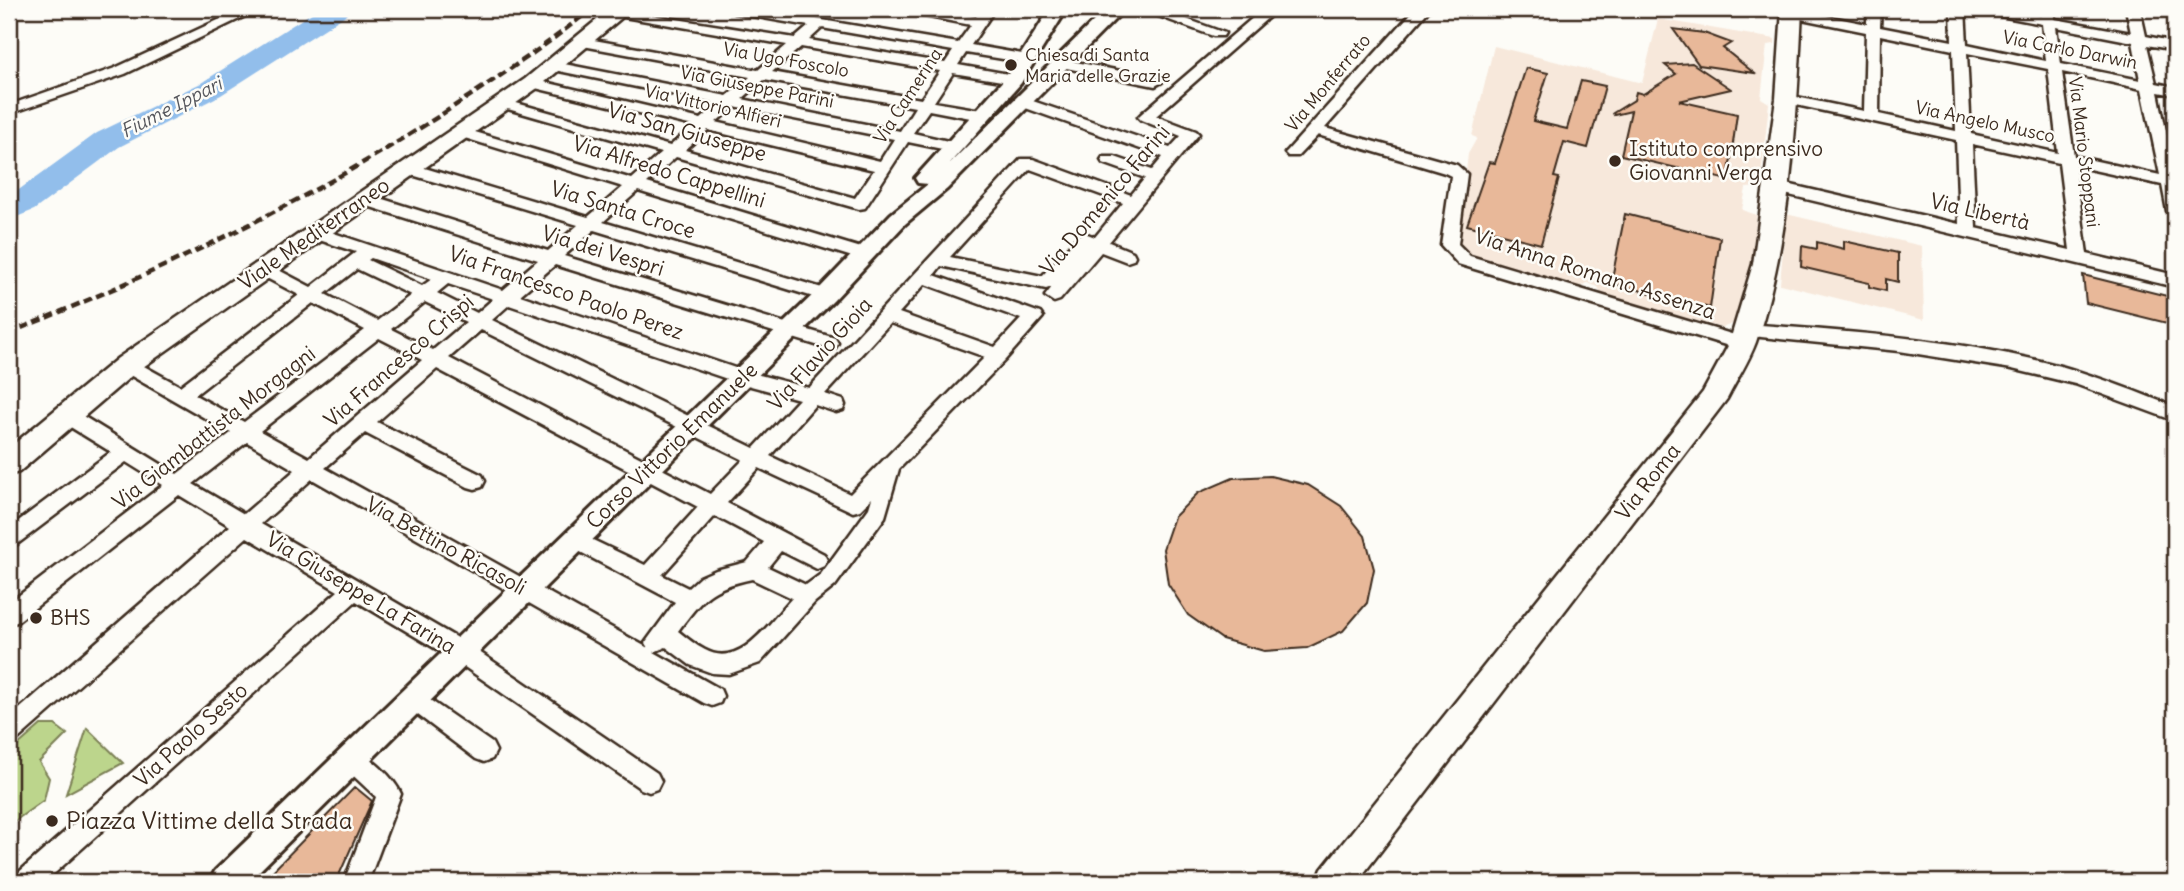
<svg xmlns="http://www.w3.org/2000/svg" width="2184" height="891" font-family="Delius,sans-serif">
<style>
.built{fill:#f7e8db}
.green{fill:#bcd58c;stroke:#7c8055;stroke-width:2}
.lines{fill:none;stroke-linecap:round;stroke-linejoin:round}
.river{fill:#92beeb;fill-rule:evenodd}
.building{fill:#e8b899;stroke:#3b2a1e;stroke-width:2}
.minor-casing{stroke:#3b2a1e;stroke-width:5}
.tertiary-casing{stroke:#3b2a1e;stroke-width:6}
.secondary-casing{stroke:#3b2a1e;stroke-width:5}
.minor{fill:#fdfcf7;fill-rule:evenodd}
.tertiary{fill:#fdfcf7;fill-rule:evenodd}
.secondary{fill:#fdfcf7;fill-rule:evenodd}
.rail{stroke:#3b2a1e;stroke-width:4.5;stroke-dasharray:9 4.5;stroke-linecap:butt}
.poi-dot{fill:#3b2a1e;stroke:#fdfcf7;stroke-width:2.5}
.labels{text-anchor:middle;stroke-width:5;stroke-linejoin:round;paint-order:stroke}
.far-street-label{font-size:18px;fill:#3b2a1e;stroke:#fdfcf7}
.far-poi-label{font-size:18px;fill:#3b2a1e;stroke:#fdfcf7;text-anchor:start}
.far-water-label{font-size:19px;font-style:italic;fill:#55565c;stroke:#fdfcf7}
.street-label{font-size:21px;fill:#3b2a1e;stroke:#fdfcf7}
.poi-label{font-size:21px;fill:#3b2a1e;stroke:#fdfcf7;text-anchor:start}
.near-poi-label{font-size:24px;fill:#3b2a1e;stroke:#fdfcf7;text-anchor:start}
</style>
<rect width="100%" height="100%" fill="#fdfcf7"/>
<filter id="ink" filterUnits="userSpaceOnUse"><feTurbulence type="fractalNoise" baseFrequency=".0143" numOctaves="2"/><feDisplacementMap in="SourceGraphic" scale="14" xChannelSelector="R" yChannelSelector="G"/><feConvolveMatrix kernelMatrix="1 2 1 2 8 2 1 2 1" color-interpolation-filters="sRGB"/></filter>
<g filter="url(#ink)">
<path class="built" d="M1658,19L1775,39V44L1767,45L1761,98L1769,103L1760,187L1746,188L1742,210L1757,215L1751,264L1734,323L1722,328L1601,294L1598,287L1587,283L1579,287L1470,256L1458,244L1468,154L1477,138L1472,136L1494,46L1642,83Z
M1786,214L1922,246L1924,320L1780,284Z"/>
<path class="green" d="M41,725H55L67,734L39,762L49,778L44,800L9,825V753Z
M87,728L123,763L66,794Z"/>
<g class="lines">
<path class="river" d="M318,9H350L346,15L221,95L119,147L34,210L9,220V197L97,133L201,83Z"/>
</g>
<path class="building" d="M1673,29L1704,33L1731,43L1723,48L1754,73L1699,65Z
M1692,63L1731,89L1679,101L1737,114L1728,180L1621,155L1631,111L1614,115L1613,113L1634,100L1636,92L1643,94L1676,74L1665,65Z
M1526,68L1548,73L1533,121L1567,129L1581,81L1605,86L1588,148L1564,142L1554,177L1559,178L1541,244L1467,225L1489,162L1495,163Z
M1625,214L1720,238L1710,308L1611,283Z
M1844,241L1898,253V282L1886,279V291L1869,287V283L1801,267L1802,246L1817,249V242L1844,249Z
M2083,275L2175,298V325L2086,303Z
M1270,476L1308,485L1341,506L1365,536L1374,569L1367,603L1343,631L1307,648L1264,651L1222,639L1188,615L1168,584L1163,549L1174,517L1198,493L1233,478Z
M355,787L372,801L336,882H262Z"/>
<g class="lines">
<g class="minor-casing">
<path id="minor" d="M242,9H260L125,74L9,114V105L115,68Z
M613,9L795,38L809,26L734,13L727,9H757L958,43L971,25L908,13L901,9H929L976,17L981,9H995L971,45L1028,55L1035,59L1028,63L966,53L958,65L1014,75L1021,79L1014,83L953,73L934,102L981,110L988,115L981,120L929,110L913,133L957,143L960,146L952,151L908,142L865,208L859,209L676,157L647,183L871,251L873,255L871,259H859L638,191L603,222L832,291L835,295L832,299H820L594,230L564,256L835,338L838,343L835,348L829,349L555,265L520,295L744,371L809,388L1021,159H1033L1131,195L1145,178L1103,163L1101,160L1103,157H1115L1152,170L1163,157L1017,105L1015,102L1017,99H1027L1170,148L1181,136L1141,120L1138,117L1141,114L1263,9H1278L1156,116L1196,131L1199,134L1109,242L1133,252L1135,256L1133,260L1127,262L1101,252L1060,300L1054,302L1045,296L1052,287L1046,289L941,266L934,275L1040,313L1043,317L1005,360L899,469L885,517L835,586L815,602L760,663L729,674L712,673L690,665L666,647L654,652L720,689L723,696L720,703L712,706L704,703L312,479L261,524L469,645L657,773L661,781L657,789L649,792L641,789L453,659L356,601L45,882H15L18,873L338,591L247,537L17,740L9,743V718L230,526L179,495L17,622L9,624V603L163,485L126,462L16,545L9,547V528L111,452L59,420L57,415L59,410L66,408L73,410L177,474L231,433L121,370L118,365L121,360H133L180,386L299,295L257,273L255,269L257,265H269L311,287L356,252L310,237L308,233L316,227L503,290L538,260L358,203L356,199L364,194L370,195L548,251L578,225L402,172L400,168L408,163L588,217L623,187L455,135L452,132L460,127L465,129L632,179L661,153L497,106L495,103L502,99L670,146L693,126L527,86L525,83L532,79L701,119L719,104L554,70L547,66L554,62L727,96L750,77L583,46L576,42L583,38L758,70L787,45L618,16L611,12ZM822,28L953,51L945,63L809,40ZM801,47L940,71L921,99L772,72ZM764,80L915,107L900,131L742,99ZM734,107L894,139L880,161L716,122ZM708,130L874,170L855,198L685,150ZM1030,169L1123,203L1095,237L1085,233L1079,235L1042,276L950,257ZM371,258L432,279L422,286L368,260ZM357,269L411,295L377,321L325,294ZM448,284L493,299L477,313L437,293ZM925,284L1021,319L995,347L899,313ZM425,302L466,322L433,350L391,329ZM313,303L365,330L244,422L195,395ZM509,305L736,382L799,399L754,448L492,320ZM890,323L985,357L850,494L770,456L815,405L836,412L843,410L845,405L843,400L825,394ZM481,330L742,459L743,460L710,494L449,358ZM379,338L422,360L309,458L260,431ZM437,369L698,507L645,565L576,532L569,534L566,540L569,546L675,602L645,643L648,648L325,468L365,433L468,487L475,489L482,487L485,481L482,475L377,422ZM247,442L295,470L244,514L193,484ZM759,468L853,512L860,510L872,498L869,508L821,574L806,585L768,567L781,551L817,569L824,566L827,560L824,554L727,503ZM715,516L764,542L747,562L716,570L700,577L688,588L662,575ZM752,579L792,598C771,620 741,670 705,650C695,645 687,638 678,631C703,598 709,588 752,579Z
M1139,9H1159L1225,33L1223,36H1213Z
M1415,9H1430L1325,128L1457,165L1467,174L1458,244L1470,256L1748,339L1751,344L1748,349L1742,350L1458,264L1441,245L1451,176L1445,173L1318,135L1298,156H1288L1285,153L1288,150Z
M1765,9H1791L1867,24V9H1881L1880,27L1952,41L1951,9H1965L1967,44L2046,61L2042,24L1985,13L1978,9H2005L2041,16L2040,9H2054L2055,19L2131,33L2126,9H2140L2146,36L2175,42V50L2147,45L2156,83L2175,87V95L2158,92L2175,174V216L2167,211L2162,185L2075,166L2087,254L2175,275V287L1768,190L1766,186L1774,181L1959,224L1956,140L1787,103L1780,99L1787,95L1864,111L1866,32L1772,13ZM2056,27L2133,42L2140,80L2061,64ZM1880,35L1953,50L1956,131L1879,114ZM1967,53L2048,69L2058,153L1971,134ZM2062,72L2142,89L2160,175L2074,156ZM1972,144L2059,163L2070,250L1976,228Z
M1061,59L1155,78L1162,82L1155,86L1056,66L1054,63Z
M1747,324C1852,332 1962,339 2064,367C2102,378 2139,393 2175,407V421L2075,384L2012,369L1899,351L1741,335L1738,330L1741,325Z
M414,689L492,743L496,751L492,759L484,762L476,759L406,706L403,699L406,692Z
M352,748C369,755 394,777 401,794L368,882H344L376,797L344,767L340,759L344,751Z"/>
</g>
<g class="tertiary-casing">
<path id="tertiary" d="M1050,9H1067L1021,83L949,164L1106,9H1125L947,189L905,224L834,300L248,882H210L215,871L818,290L891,214L928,184L918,183L915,178L1007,76Z"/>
</g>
<g class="secondary-casing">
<path id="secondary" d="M610,9H632L539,87L136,372L19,472L9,475V448L118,358L525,79Z
M1782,9H1802C1797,117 1791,240 1756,342C1749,361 1736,381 1727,399L1357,882H1317L1322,869L1703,392L1729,344L1753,264L1776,99Z"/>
</g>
<use href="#minor" class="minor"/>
<use href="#tertiary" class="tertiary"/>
<use href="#secondary" class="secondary"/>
<path class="rail" d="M9,333C167,269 319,196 462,101C506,72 550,43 591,9"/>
</g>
</g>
<g class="poi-dot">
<circle cx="1011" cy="65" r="7"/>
<circle cx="1615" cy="161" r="7"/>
<circle cx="36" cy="618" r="7"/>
<circle cx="52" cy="821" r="7"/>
</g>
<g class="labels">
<g class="far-street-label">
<text transform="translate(2070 50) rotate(11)" y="6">Via Carlo Darwin</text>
<text transform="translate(786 60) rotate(10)" y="6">Via Ugo Foscolo</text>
<text transform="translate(1328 83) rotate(-50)" y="6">Via Monferrato</text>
<text transform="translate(757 87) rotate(11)" y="6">Via Giuseppe Parini</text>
<text transform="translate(908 96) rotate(-57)" y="6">Via Camerina</text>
<text transform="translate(713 106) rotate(13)" y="6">Via Vittorio Alfieri</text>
<text transform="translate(1985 122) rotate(12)" y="6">Via Angelo Musco</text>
<text transform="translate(2084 152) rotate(83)" y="6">Via Mario Stoppani</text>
</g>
<g class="far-poi-label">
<text x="1025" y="61">Chiesa di Santa<tspan x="1025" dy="21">Maria delle Grazie</tspan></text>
</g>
<g class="far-water-label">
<text transform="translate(171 107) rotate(-27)" y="7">Fiume Ippari</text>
</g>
<g class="street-label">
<text transform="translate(687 132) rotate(16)" y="7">Via San Giuseppe</text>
<text transform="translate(669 172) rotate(17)" y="7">Via Alfredo Cappellini</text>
<text transform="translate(1105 200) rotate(-50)" y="7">Via Domenico Farini</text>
<text transform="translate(623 210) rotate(17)" y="7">Via Santa Croce</text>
<text transform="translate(1980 212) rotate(13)" y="7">Via Libertà</text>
<text transform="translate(314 234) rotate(-35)" y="7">Viale Mediterraneo</text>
<text transform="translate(603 251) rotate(17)" y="7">Via dei Vespri</text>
<text transform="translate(1595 274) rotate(18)" y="7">Via Anna Romano Assenza</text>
<text transform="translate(566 293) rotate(19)" y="7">Via Francesco Paolo Perez</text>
<text transform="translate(820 354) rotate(-48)" y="7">Via Flavio Gioia</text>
<text transform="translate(399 361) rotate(-41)" y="7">Via Francesco Crispi</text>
<text transform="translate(214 428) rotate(-38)" y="7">Via Giambattista Morgagni</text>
<text transform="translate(672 446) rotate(-44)" y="7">Corso Vittorio Emanuele</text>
<text transform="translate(1648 482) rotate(-52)" y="7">Via Roma</text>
<text transform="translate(446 546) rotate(29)" y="7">Via Bettino Ricasoli</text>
<text transform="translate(361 593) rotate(31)" y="7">Via Giuseppe La Farina</text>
<text transform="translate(191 735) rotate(-42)" y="7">Via Paolo Sesto</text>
</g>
<g class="poi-label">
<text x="1629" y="156">Istituto comprensivo<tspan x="1629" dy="24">Giovanni Verga</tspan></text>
<text x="50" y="625">BHS</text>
</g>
<g class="near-poi-label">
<text x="66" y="829">Piazza Vittime della Strada</text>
</g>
</g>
<rect width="2184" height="891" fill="none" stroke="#fdfcf7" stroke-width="35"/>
<rect x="18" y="18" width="2149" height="856" fill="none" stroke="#3b2a1e" stroke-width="2.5" filter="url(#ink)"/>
</svg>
